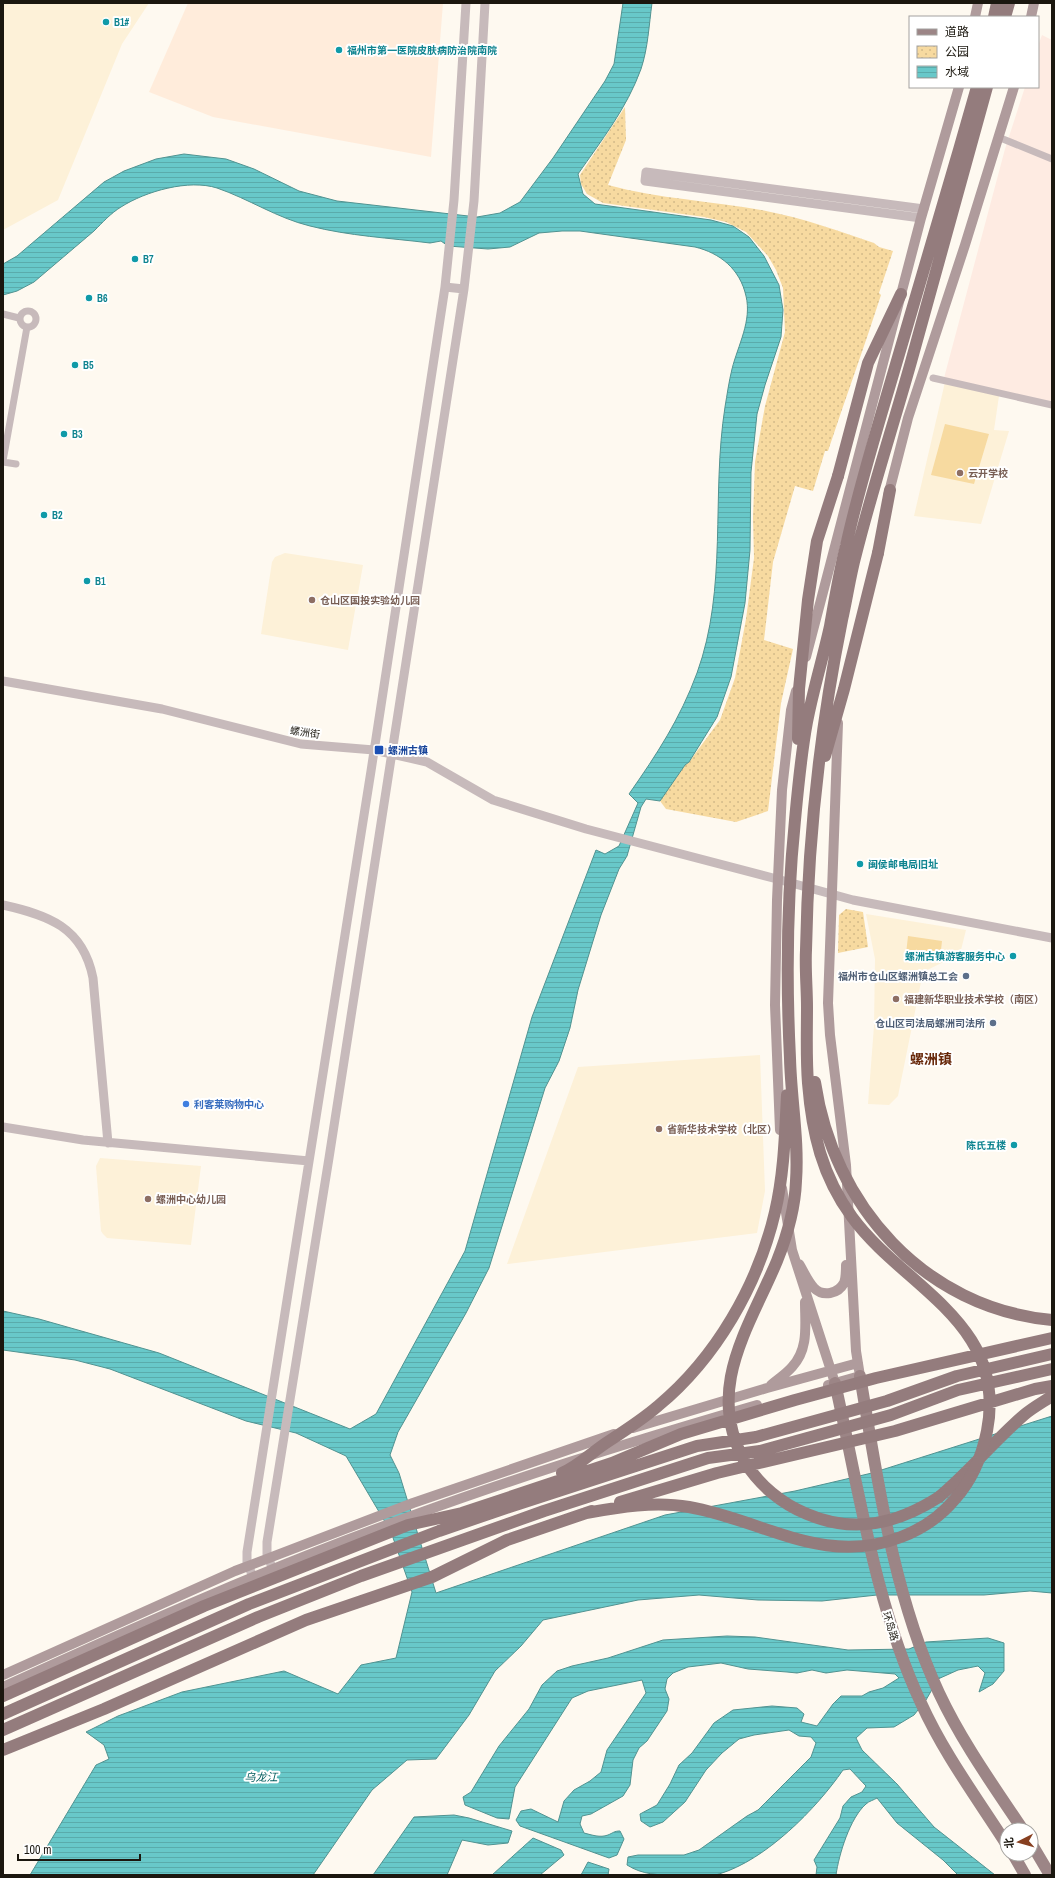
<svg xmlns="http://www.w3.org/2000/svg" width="1055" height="1878" font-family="'Archivo Narrow','Noto Sans SC',sans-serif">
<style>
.built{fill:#fdf1d8}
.industrial{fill:#feebe2}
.medical{fill:#ffecdb}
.green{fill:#f7daa0}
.park{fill:url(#park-dots)}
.water{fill:url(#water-rules);stroke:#519391}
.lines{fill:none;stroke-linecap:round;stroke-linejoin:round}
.minor{stroke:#c7babb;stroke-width:7}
.tertiary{stroke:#c7babb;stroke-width:9}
.secondary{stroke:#af9b9c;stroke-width:10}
.primary{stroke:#9c8586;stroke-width:12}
.trunk{stroke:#947c7d;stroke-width:12}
.trunk-bridge{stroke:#947c7d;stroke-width:12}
.culture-dot{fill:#0f9aa8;stroke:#fff;stroke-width:1.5}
.education-dot{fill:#8d6e63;stroke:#fff;stroke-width:1.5}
.transit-dot{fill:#1a4fb4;stroke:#fff;stroke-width:1.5}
.service-dot{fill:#5c6f8a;stroke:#fff;stroke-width:1.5}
.shop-dot{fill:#3f7fe0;stroke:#fff;stroke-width:1.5}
.labels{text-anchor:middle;stroke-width:4;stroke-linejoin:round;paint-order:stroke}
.culture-label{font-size:10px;font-weight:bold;fill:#0d838f;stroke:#fff;text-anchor:start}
.education-label{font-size:10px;font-weight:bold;fill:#785e54;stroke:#fff;text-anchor:start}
.street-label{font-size:10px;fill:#1b170f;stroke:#fff}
.transit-label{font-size:10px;font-weight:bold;fill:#164399;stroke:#fff;text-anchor:start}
.service-label{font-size:10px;font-weight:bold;fill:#4e5e75;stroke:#fff;text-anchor:end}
.shop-label{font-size:10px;font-weight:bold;fill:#366cbe;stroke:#fff;text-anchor:start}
.water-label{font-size:11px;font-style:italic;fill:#025c5d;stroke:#fff}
.district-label{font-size:14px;font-weight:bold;fill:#68280a;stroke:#fff}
</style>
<defs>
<pattern id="park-dots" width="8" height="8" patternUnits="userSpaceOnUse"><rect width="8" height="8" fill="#f7daa0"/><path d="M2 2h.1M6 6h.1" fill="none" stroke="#d3ba89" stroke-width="1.8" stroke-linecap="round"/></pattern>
<pattern id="water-rules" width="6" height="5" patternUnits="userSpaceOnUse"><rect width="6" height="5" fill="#68c8c9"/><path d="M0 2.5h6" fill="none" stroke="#5aabab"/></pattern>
</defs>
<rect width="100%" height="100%" fill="#fef9f0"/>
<path class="built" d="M3,3H149L122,44L58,200L3,230Z
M945,382L999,396L994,430L1009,431L981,524L914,516Z
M285,553L363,565L348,650L261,634L272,562L275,557Z
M866,914L966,930L960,954L923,972L898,1096L889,1105L868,1104L874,1026L875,959Z
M760,1055L765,1191L757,1233L507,1264L578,1067Z
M100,1158L201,1166L191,1245L107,1238L103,1234L101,1231L96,1166Z"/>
<path class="industrial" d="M1042,35L1052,40V402L944,378L1005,149L1025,87H1038V46Z"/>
<path class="medical" d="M188,3H443L431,157L213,117L149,92Z"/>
<path class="green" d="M945,424L989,434L974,484L931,475Z
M908,936L942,941L940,959L906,954Z"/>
<path class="park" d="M625,107L626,140L608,185C659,199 714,201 766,211C803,218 839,231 874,243L879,247L893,251L879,293L881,295C864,348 845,399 828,451H825L813,491L795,486L773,562L764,640L793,649L781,703L768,811L736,822L666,809L660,801L685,765L689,762L720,720L735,678L746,619L754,558L753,518L755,462L765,406L785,332L783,288L776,270L768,256L746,232L726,222L704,217L603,203L587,194L581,184L580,175Z
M846,909L863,912L868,947L838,953L839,915Z"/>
<path class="water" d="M623,3H652C649,25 648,48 641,69C627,108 601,141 578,174L583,194L595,204L711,220L733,226L749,237L764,256L779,285L783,310L781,337L765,385L757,414L751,472L750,550L745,603L731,677L717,717L689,762L685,765L660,801L646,799L641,807L627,856L619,869L601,915L578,990L570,1028L559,1061L545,1088L489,1268L466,1313L398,1432L390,1455L399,1473L436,1593L665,1515L795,1491L872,1473L1052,1416V1593L1030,1591L984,1595H877L822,1601L758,1600L699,1595L638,1600L543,1620L521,1646L495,1671L469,1715L436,1759L407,1760L372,1790L313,1875H30L96,1765L109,1759L104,1745L86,1732L118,1716L182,1692L284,1671L338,1694L361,1665L396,1658L412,1592L391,1532L346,1456L296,1433L246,1421L110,1369L75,1360L3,1350V1311L39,1319L159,1353L350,1429L376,1414L465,1251L532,1017L596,850L605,854L619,846L638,803L629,794C657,754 680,719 697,673C728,588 711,496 725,407C727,395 729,381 732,369C738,345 752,321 746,296C740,269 720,253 695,247L580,231H562L539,233L510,247L488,249L448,246L441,241L430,243C390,238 349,236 310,226C277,218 249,199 217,188C189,179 146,191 121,207C111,213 102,223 94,231C74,248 54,265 34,282L17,291L3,295V264L17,256L104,182L124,171L156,159L184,154L226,159L254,169L299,191L337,201L477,217L500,213L520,202L553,158L605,81L614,64Z
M727,1636L755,1637L848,1650L909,1649L926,1642L988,1638L1004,1643V1671L993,1684L979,1692L985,1673L978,1666L958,1670L938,1679L926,1700L914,1715L894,1727L867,1728L856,1738L862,1750L897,1784L934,1827L995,1875H958L943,1860L897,1823L877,1798C874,1800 869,1801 866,1804C850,1818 839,1854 836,1875H816L817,1867L814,1860L840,1818L843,1806L851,1797L862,1792L866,1786L850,1769L843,1770C816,1809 766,1860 719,1874C709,1878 688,1875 677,1875C658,1875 643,1875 627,1865L628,1857L638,1855H684L699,1850L747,1816L758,1810L811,1757L816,1743L811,1737L799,1736L789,1730L754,1735L739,1739L722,1753L706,1770L685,1802L663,1822L650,1827L641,1821L640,1814L657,1805L670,1784L679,1765L692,1753L714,1723L733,1710L772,1706L797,1708L804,1714L801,1722L817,1726L833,1704L841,1696H862L869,1692L883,1688L899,1678L895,1674L847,1670L826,1673L812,1670L797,1673L787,1672L748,1669L721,1663L688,1667L673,1673L667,1679L665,1689L669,1699L667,1711L647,1741L639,1748L633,1760L630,1785L623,1796L591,1814L582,1816L580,1824L584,1833C592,1835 600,1838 608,1835C613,1833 614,1831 620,1831L624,1839L617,1855L609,1858L520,1826L516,1820L521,1811L531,1809L558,1822L564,1801L574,1790L590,1781L601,1772L607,1750L646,1693L642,1680L588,1691L572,1698L515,1787L509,1819L497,1818L465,1805L463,1797L471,1792L499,1746L529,1709L542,1685L557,1671L572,1666L608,1658L663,1640Z
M454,1815L469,1818L512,1831L508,1843L488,1845L462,1840L447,1875H373L414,1817Z
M533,1838L561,1850L564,1855L540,1875H492Z
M588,1862L609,1869L608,1875H581Z"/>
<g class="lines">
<path class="minor" d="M998,137L1052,159
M20 319a8 8 0 1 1 16 0a8 8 0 1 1-16 0Z
M3,314L19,318
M933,378L1052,405
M3,461L27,327
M3,462L16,464"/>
<path class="tertiary" d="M921,218L645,181L646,172L924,209
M464,289L474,201L485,3
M3,681L162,709L301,744L374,750L427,762L493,800L586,829L777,879L853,900L1052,938
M3,905C48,915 83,927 93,978L108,1143
M3,1127L83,1140L309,1161
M273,1570L267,1554V1542L329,1158L464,289L445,287
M253,1577L247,1562V1552L371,771L445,287L454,200L466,3"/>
<path class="secondary" d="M975,17L978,3
M1031,17L1034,3
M888,496L908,418L965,245L1014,87
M806,657L921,218L959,87
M780,1130L775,1005L777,900L782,790L791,710L796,691
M782,1188L792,1250L835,1383
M799,1264C804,1272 808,1282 814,1288C823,1297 838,1294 844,1283C846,1278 846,1271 846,1265
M771,1385C778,1379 786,1374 792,1367C809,1349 805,1325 805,1302
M828,1385L860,1376L856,1351L846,1165L830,1035L828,1003L838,723
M633,1428L767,1388L858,1363
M3,1675L235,1571L413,1503L614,1434
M3,1687C139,1625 276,1564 417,1514C529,1473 643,1438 757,1405"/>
<path class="primary" d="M860,1376C878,1482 893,1594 939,1693C962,1742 993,1785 1023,1830
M835,1383C859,1490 875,1604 921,1703C944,1754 977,1798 1007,1845
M1031,1843L1050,1875
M1013,1854L1025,1875"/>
<path class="trunk" d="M994,17L997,3
M1005,17L1009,3
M838,476L868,363L901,294
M878,553L890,490
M939,1497C969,1472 994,1441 1024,1415C1032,1408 1043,1402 1052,1396"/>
<path class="trunk-bridge" d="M798,739L799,689L808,600L817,541L838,476
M825,756L844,689L878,553
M815,1082C833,1205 924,1308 1052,1320
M562,1473C580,1465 593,1451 609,1441C626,1430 643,1419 658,1406C716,1358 758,1285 775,1212C784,1174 785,1134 787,1095
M939,1497C897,1524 854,1534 807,1514C782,1504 759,1485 745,1462C704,1389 749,1328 777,1261C787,1236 795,1208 796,1181C799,1140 791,1100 790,1058C786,979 787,899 795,820C798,788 801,754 807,722C813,690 823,658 830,626C835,599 839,572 846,546C859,487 877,429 894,371C922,277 950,182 977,87
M620,1502L717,1473L895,1431L1035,1389L1052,1386
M586,1513C619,1507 655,1501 689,1507C763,1520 824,1567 901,1537C922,1529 941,1516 955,1499C972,1480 982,1456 987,1431C1008,1322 904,1288 852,1217C822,1176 812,1133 808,1083C806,1058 807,1033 807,1007C807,988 805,969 806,950C808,839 820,729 842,620C847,598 850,576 856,554C872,490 893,426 911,362C937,271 962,179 987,87
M3,1696L204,1606L408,1525L462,1513L612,1463L681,1434L795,1400L876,1378L1052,1338
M3,1714L249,1604L439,1531L506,1508L697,1446L756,1437L887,1401L957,1376L1052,1354
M3,1730L258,1617L361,1576L544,1511L708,1458L760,1451L891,1415L958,1390L1052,1369
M3,1750L104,1709L306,1620L432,1577L507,1540L592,1511"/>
</g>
<g class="culture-dot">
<circle cx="106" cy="22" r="4"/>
<circle cx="339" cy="50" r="4"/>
<circle cx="135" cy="259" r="4"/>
<circle cx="89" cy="298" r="4"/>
<circle cx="75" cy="365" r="4"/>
<circle cx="64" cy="434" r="4"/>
<circle cx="44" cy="515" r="4"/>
<circle cx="87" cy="581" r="4"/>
<circle cx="860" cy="864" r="4"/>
<circle cx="1013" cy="956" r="4"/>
<circle cx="1014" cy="1145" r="4"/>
</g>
<g class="education-dot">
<circle cx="960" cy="473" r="4"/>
<circle cx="312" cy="600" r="4"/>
<circle cx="896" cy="999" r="4"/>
<circle cx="659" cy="1129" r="4"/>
<circle cx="148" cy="1199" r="4"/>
</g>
<rect class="transit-dot" x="374" y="745" width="10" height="10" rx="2"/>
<g class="service-dot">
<circle cx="966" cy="976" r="4"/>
<circle cx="993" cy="1023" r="4"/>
</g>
<circle class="shop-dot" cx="186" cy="1104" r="4"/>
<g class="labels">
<g class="culture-label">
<text x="114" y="26">B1#</text>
<text x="347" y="54">福州市第一医院皮肤病防治院南院</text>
<text x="143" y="263">B7</text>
<text x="97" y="302">B6</text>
<text x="83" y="369">B5</text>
<text x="72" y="438">B3</text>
<text x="52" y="519">B2</text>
<text x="95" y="585">B1</text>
<text x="868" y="868">闽侯邮电局旧址</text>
<text x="1005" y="960" text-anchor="end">螺洲古镇游客服务中心</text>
<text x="1006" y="1149" text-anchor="end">陈氏五楼</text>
</g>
<g class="education-label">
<text x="968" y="477">云开学校</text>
<text x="320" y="604">仓山区国投实验幼儿园</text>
<text x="904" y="1003">福建新华职业技术学校（南区）</text>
<text x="667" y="1133">省新华技术学校（北区）</text>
<text x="156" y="1203">螺洲中心幼儿园</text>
</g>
<g class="street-label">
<text transform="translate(305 732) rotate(8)" y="4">螺洲街</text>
<text transform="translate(891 1626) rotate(73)" y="4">环岛路</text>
</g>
<g class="transit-label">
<text x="388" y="754">螺洲古镇</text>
</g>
<g class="service-label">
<text x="958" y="980">福州市仓山区螺洲镇总工会</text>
<text x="985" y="1027">仓山区司法局螺洲司法所</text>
</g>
<g class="shop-label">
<text x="194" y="1108">利客莱购物中心</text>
</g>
<g class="water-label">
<text x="261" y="1781">乌龙江</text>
</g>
<g class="district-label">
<text x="931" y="1064">螺洲镇</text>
</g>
</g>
<rect width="1055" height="1878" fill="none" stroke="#1b170f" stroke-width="8"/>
<rect x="909" y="16" width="130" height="72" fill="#ffffff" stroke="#a4a29f"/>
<rect x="917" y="29" width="20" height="6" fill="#9c8586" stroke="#a4a29f"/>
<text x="945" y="36" font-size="12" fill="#1b170f">道路</text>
<rect x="917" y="46" width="20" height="12" fill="url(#park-dots)" stroke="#a4a29f"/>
<text x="945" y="56" font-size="12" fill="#1b170f">公园</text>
<rect x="917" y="66" width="20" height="12" fill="url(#water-rules)" stroke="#a4a29f"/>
<text x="945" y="76" font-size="12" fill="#1b170f">水域</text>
<g transform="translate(1019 1842) rotate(264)"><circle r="19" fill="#ffffff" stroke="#a4a29f"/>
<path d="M0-3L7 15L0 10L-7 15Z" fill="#873f20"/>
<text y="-6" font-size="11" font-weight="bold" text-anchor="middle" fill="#1b170f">北</text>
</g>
<path d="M18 1854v6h122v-6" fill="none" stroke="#1b170f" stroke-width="2"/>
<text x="24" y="1854" font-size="12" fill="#1b170f" stroke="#ffffff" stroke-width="3" paint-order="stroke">100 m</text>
</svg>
